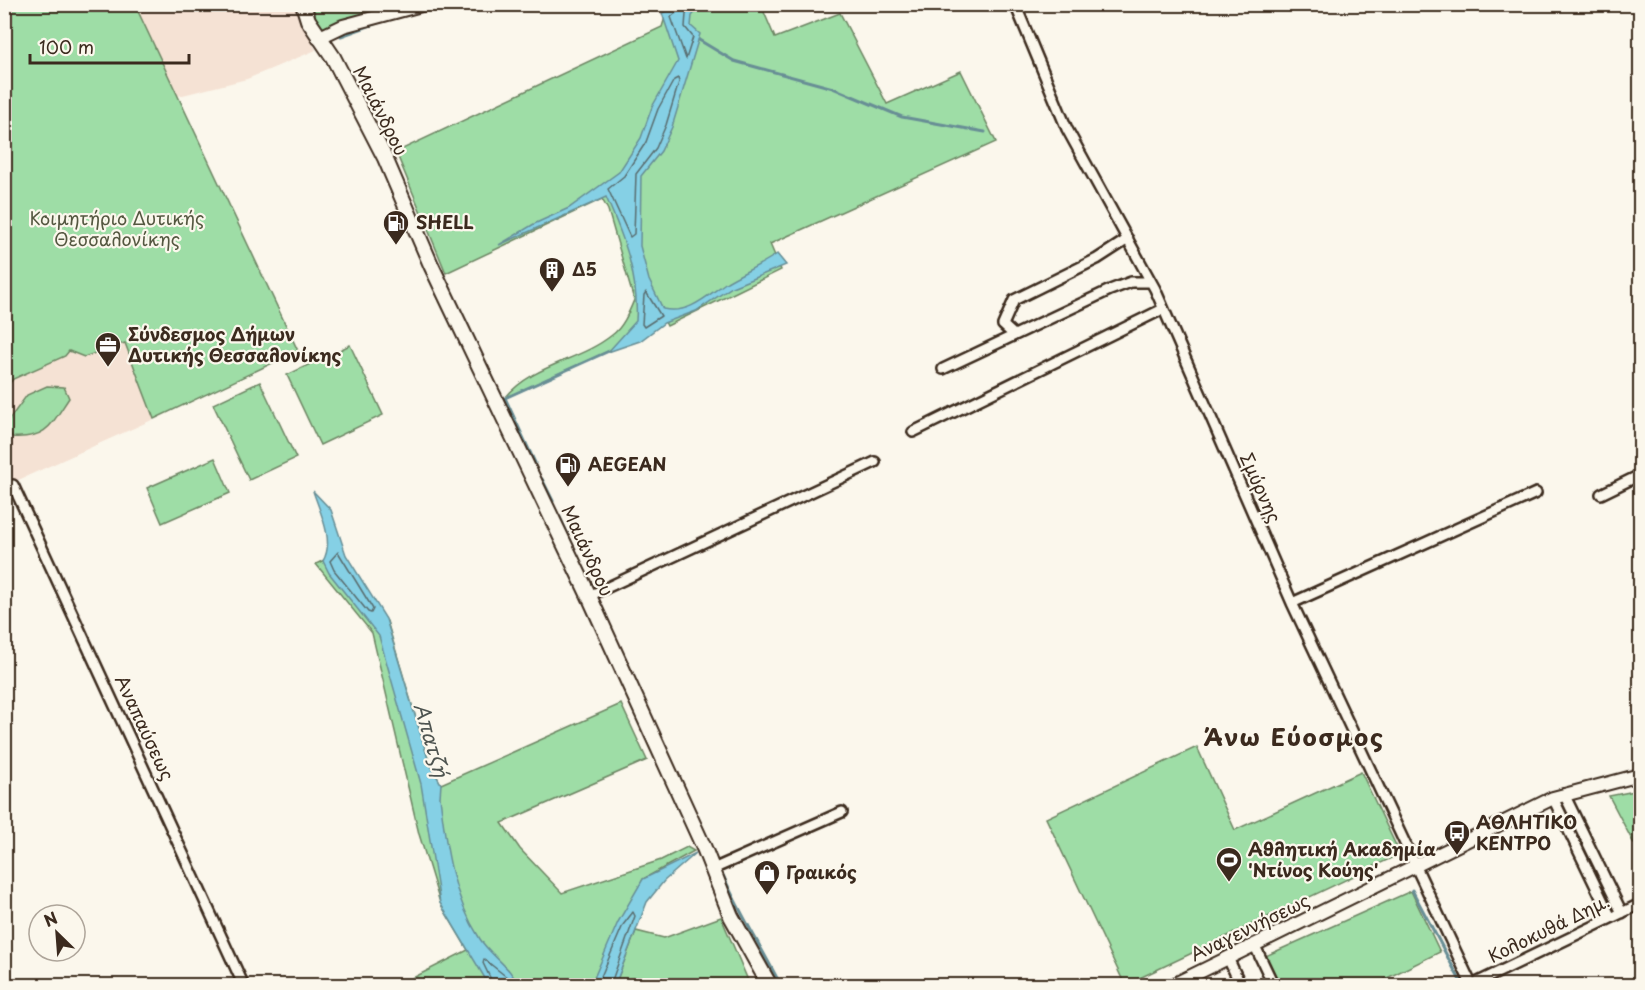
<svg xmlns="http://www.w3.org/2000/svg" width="1645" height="990" font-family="'Playpen Sans',sans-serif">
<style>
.built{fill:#f5e2d4}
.green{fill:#9edda6;stroke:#6c8462;stroke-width:1.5}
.water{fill:#85d0e5;stroke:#678e95;stroke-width:1.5}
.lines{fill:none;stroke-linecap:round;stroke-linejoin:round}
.shore{stroke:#596c6e;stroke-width:1.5}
.stream{stroke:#678e95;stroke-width:3}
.minor-casing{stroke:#3b2a1e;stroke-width:14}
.tertiary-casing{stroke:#3b2a1e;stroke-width:16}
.secondary-casing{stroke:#3b2a1e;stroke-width:18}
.minor{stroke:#fbf7ec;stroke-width:9}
.tertiary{stroke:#fbf7ec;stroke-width:12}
.secondary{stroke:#fbf7ec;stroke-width:14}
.labels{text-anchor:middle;stroke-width:4.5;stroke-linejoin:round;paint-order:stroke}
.street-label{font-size:18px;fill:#3b2a1e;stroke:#fbf7ec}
.park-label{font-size:18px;fill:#545740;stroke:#fbf7ec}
.poi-label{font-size:18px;font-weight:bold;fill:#3b2a1e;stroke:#fbf7ec;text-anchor:start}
.water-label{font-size:20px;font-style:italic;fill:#4e5450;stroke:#fbf7ec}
.district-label{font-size:24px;font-weight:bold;letter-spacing:1.5px;fill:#3b2a1e;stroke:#fbf7ec}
</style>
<rect width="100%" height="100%" fill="#fbf7ec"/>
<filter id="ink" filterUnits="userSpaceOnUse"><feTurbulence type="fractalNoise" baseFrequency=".0167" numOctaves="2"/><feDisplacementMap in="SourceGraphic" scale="12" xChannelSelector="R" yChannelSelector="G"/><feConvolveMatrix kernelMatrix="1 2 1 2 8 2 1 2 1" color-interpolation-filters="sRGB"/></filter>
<g filter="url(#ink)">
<path class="built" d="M5,5H404L332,24L309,36L316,50L247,79L183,95L84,110Z
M125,343L154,419L5,486L4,368L55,345L85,357Z"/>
<path class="green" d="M5,4L135,5L298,351L154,419L125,343L84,357L69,351L65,356L13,379L5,389Z
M681,4L761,5L775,38L840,13L887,104L961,71L996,142L770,244L781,270L667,326L658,308L646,334L505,398C533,364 580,361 612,335C623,327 629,312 634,300L608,210L602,199L446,273L396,152L662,27L667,11Z
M304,5H401L318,30Z
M350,345L383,415L320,445L287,375Z
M260,382L296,458L249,480L213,404Z
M47,386L64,387L69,398C51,425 47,439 12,437L5,425L27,395Z
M215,458L230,493L162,523L147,488Z
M332,556L387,621L429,762L441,784L621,704L647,760L502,823L520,849L562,893L661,860L687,847L694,851L643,879L597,985H399L468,950L440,903L419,834L372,633L316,564Z
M1197,747L1235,830L1361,772L1400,854L1125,985L1046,818Z
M1640,790V841L1634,844L1609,796Z
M1569,811L1613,906L1612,908H1609L1565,813Z
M1411,891L1440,952L1371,986L1274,985L1261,958Z
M721,917L750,985H615L636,931L664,938Z"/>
<path class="water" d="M679,4L701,5L692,16L691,26L700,34L672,127L661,151L641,176L640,246L649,280L663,309C689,315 708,295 727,282C744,272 761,265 777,254L786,265L732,287L696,311L664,323L640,341L608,352L636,321C639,276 624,238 606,197L499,245L534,224L569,208L619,172L641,138L652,107L678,61L662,13Z
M313,491L331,510L346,555L386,619L429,762L441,784L440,797C446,848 452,895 480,939C491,956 511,967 518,985H489L440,903L421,784L379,636L329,573L323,561C335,541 320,512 313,491Z
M696,853L664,881L647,902L615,985H591L618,922L643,879Z"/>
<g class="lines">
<path class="shore" d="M680,4L678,11L671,17L686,59L693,37L685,27L686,14L694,4
M678,78L679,82L666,125L656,148L636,174L634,234L630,237L608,189L624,176L646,142L658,109L674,80Z
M646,292L661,316L644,327L642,324L644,295Z
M338,552L373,609L371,613L368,612L334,570L330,561Z
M494,986L483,963L484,959L508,978L511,986
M597,986L623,925L633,912L635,916L610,986"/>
<path class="stream" d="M341,36L377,23L446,4
M699,40L734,61L833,88L902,117L985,132
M535,463L505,398L609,351
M542,479L553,501
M560,517L578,557
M723,875C740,914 762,948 781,986
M1412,890L1463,986"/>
<g class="minor-casing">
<path id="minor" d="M1015,4L1067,129L1155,289L1292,603L1472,986
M1014,335L1003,325L1014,300L1097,259L1128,239
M943,369L1110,290L1131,282H1150
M913,432L1163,309
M13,485L244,986
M1601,494L1640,475
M589,596L875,462
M1292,603L1536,493
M1564,794L1622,913
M1553,798L1611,918
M713,869L842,812
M1255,946L1274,986
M1228,958L1241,986
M1472,985L1640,904"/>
</g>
<g class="tertiary-casing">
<path id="tertiary" d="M318,38L343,26L425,4
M1171,986L1553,798L1640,775"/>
</g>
<g class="secondary-casing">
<path id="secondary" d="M303,4L308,20L333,57L385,158L431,265L589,596L704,848L731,916L770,986"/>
</g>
<use href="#minor" class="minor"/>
<use href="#tertiary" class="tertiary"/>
<use href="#secondary" class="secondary"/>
</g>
</g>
<defs>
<g id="fuel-pin" transform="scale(1.35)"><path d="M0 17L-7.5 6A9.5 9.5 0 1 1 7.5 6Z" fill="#3b2a1e" stroke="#fbf7ec"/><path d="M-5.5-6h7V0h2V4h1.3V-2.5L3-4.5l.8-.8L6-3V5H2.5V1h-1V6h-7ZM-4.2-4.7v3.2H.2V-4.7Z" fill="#fff"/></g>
<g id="building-pin" transform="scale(1.35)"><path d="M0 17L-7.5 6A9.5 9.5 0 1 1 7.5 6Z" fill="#3b2a1e" stroke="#fbf7ec"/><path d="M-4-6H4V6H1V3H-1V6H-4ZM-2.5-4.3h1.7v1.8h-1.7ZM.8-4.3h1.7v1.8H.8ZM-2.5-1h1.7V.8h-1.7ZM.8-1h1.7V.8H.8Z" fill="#fff"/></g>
<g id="office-pin" transform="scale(1.35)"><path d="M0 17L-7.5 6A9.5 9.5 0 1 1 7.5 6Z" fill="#3b2a1e" stroke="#fbf7ec"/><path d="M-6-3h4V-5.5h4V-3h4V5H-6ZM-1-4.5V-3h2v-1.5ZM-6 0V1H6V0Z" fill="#fff"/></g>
<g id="bus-pin" transform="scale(1.35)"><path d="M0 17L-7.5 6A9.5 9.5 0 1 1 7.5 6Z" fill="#3b2a1e" stroke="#fbf7ec"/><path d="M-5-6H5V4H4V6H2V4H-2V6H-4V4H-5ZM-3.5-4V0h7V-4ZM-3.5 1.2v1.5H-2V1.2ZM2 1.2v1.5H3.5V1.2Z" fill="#fff"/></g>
<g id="stadium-pin" transform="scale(1.35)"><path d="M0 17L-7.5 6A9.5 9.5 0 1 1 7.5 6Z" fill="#3b2a1e" stroke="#fbf7ec"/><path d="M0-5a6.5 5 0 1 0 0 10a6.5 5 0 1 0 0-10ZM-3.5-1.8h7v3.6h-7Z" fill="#fff"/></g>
<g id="shop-pin" transform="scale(1.35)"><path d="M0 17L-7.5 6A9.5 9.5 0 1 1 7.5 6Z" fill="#3b2a1e" stroke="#fbf7ec"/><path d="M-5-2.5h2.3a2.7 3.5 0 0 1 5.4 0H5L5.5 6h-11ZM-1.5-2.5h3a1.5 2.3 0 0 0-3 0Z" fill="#fff"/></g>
</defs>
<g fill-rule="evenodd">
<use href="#fuel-pin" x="396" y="223"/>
<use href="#building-pin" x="552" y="270"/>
<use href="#office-pin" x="108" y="345"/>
<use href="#fuel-pin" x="568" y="465"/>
<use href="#bus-pin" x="1457" y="833"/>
<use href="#stadium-pin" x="1229" y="860"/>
<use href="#shop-pin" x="767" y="873"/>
</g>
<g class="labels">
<g class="street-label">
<text transform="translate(380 111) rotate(63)" y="6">Μαιάνδρου</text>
<text transform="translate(1260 488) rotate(66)" y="6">Σμύρνης</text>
<text transform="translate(587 551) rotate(65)" y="6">Μαιάνδρου</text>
<text transform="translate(144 728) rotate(65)" y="6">Αναπαύσεως</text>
<text transform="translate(1250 928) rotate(-26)" y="6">Αναγεννήσεως</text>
<text transform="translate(1549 929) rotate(-26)" y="6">Κολοκυθά Δημ.</text>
</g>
<g class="park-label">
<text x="117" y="225">Κοιμητήριο Δυτικής<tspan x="117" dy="21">Θεσσαλονίκης</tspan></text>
</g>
<g class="poi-label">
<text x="416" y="229">SHELL</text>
<text x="572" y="276">Δ5</text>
<text x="128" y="341">Σύνδεσμος Δήμων<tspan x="128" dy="21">Δυτικής Θεσσαλονίκης</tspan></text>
<text x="588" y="471">AEGEAN</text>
<text x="1476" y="829">ΑΘΛΗΤΙΚΟ<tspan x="1476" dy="21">ΚΕΝΤΡΟ</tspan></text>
<text x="1248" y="856">Αθλητική Ακαδημία<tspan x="1248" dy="21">'Ντίνος Κούης'</tspan></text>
<text x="786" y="879">Γραικός</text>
</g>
<g class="water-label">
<text transform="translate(431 740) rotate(74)" y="7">Απατζή</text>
</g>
<g class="district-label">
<text x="1294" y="746">Άνω Εύοσμος</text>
</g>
</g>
<rect width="1645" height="990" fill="none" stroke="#fbf7ec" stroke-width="24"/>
<rect x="12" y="12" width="1621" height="966" fill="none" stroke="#3b2a1e" stroke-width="2" filter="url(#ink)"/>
<g transform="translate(57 933) rotate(335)"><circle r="28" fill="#fbf7ec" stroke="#aea59a" stroke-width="1.5"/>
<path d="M0-4.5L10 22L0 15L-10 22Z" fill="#3b2a1e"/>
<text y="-9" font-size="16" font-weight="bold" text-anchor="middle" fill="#3b2a1e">N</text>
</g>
<path d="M30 54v9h159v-9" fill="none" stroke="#3b2a1e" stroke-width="3"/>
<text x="39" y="54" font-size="18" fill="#3b2a1e" stroke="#fbf7ec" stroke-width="4.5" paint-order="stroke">100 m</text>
</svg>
